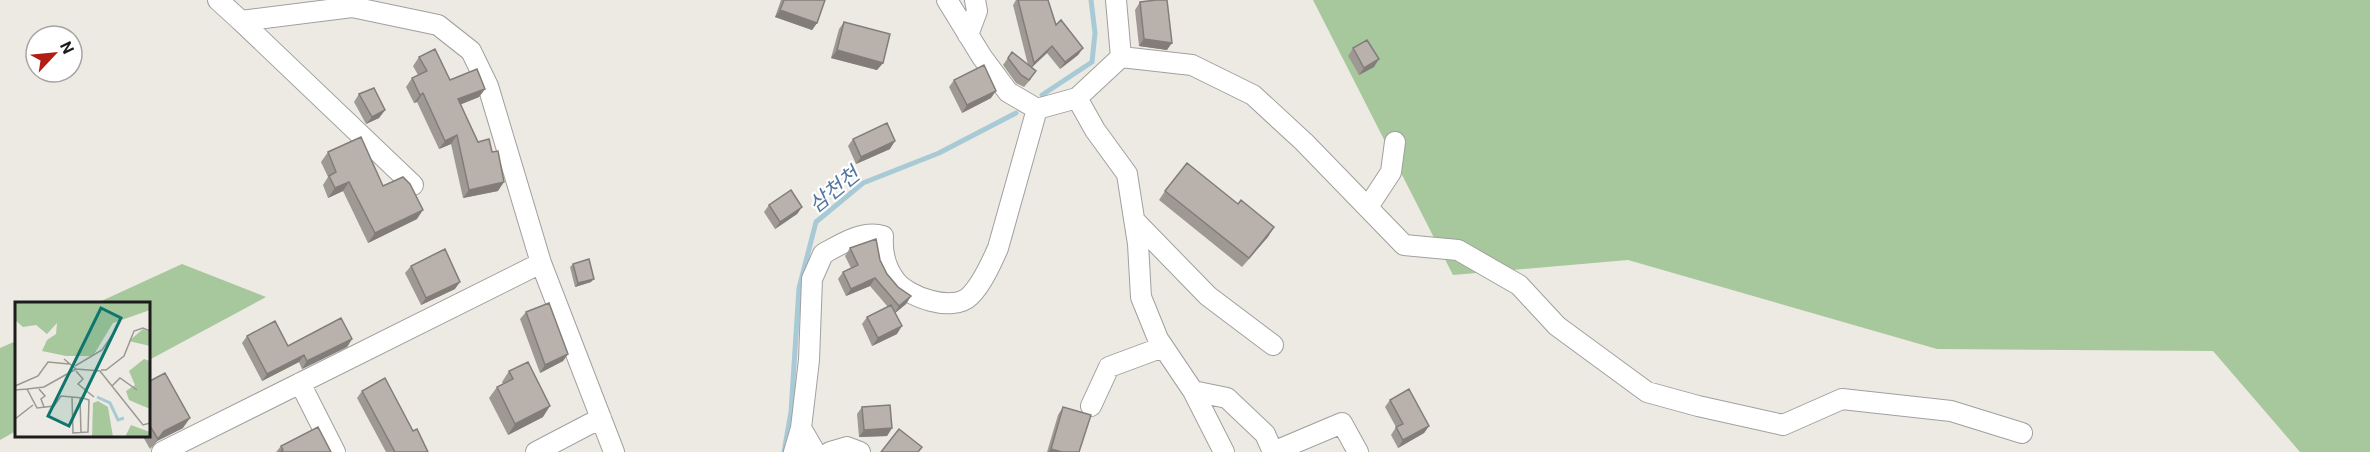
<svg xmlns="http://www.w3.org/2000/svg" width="2370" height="452" font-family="Roboto,'Noto Sans KR',sans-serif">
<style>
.forest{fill:#a7c89c}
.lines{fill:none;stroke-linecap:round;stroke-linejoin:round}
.stream{stroke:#a8cad6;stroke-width:5}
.minor-casing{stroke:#a0a0a0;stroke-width:22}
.minor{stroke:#fff;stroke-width:20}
.wall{fill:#9f9994}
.shaded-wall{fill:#827d78}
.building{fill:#b9b2ac;stroke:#827d78;stroke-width:1.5}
.labels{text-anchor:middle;stroke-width:4.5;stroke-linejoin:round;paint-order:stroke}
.water-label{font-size:21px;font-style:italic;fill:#5478a1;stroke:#fff}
.inset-river{fill:none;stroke:#a8cad6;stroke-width:3}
.inset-road{fill:none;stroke:#999893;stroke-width:1.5}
.view{fill:#0f766e;fill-opacity:0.15;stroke:#0f766e;stroke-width:3}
.inset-edge{fill:none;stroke:#1c1c1c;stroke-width:3}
</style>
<rect width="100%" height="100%" fill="#edeae3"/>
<path class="forest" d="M1313,0H2370V452H2300L2213,351L1937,349L1628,260L1453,275Z
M182,264L266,297L149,360L148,304L97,303Z
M16,341V431L0,440V348Z"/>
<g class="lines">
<path class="stream" d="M1042,95L1092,62L1095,33L1091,0
M784,452L791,412L799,288L816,222L863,183L939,153L1016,113"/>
<g class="minor-casing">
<path id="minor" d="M218,0L241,21L352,7L438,25L471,51L488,86L541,263L614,452
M947,0L982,57L1008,92L1037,109L1077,98L1121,57L1116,0
M241,21L413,185
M968,35L977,11L975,0
M1121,57L1192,65L1253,95L1304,142L1404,245L1458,250L1519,285L1557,326L1647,392L1698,406L1783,425L1842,399L1951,411L2022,433
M1077,98L1095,130L1127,174L1138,244L1141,297L1158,339L1193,391L1224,452
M1368,207L1391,172L1395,142
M1134,220L1208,296L1273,345
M300,383L335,452
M1193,391L1227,398L1265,434L1273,452
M1091,406L1109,367L1163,347
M801,428L815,452
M162,452L541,263
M536,452L601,418
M794,452L801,428L809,360L812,279L823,254C841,244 862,230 883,236C882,251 885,267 895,280C907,297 953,313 970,296C982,284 991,264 998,248L1037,109
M830,452L847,447L860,452
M1273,452L1342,423L1358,452"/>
</g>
<use href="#minor" class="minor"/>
</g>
<path class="wall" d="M781,0H824L817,23L812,30L775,17Z
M1016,0H1048L1056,25L1083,48L1078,55L1060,69L1047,53L1031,68V79L1024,87L1016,83L1003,65L1012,52L1028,65L1013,5Z
M1140,2L1167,50L1139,46L1135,10Z
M844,22L883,63L877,70L831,58L839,29Z
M1353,48L1374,67L1359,75L1348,56Z
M419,57L450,80L485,89L479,97L461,104L498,191L463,198L451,144L439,149L417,102L414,103L406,87L412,78L418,75L413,66Z
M954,80L991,98L962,113L949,87Z
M359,94L385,110L379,118L366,124L354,102Z
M853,139L890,149L856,164L848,146Z
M328,152L383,186L417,219L368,243L343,191L328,198L323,185L328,177L321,162Z
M1165,191L1238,204L1274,227L1242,267L1159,200Z
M769,205L802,207L797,214L775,229L764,212Z
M850,248L880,260L887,274L898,287L911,296L906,304L895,313L897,334L872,346L862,324L867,317L888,307L870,286L846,296L838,279L843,272L851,268L845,256Z
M573,264L591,282L575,287L570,267Z
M411,266L455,289L421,305L405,273Z
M526,312L568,354L563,361L540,373L520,319Z
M247,336L288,346L352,339L347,347L302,369L299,362L262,381L242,343Z
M509,371L543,417L508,435L489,398L497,387L503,384L502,382Z
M148,382L183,428L157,441L150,449L142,435H148Z
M362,391L413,431L428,452H386L357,398Z
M1390,400L1429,426L1424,433L1398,448L1391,435L1396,427L1385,407Z
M862,407L892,428L887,436L859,437L857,414Z
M1063,407L1079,452H1047L1058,415Z
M281,446L331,452H276Z"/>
<path class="shaded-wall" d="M780,10L817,23L812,30L775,17Z
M1144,39L1172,43L1167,50L1139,46Z
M1052,46L1047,53L1029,70L1034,63Z
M1083,48L1078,55L1060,69L1065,62Z
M837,50L883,63L877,70L831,58Z
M1379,59L1374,67L1359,75L1364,68Z
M485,89L479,97L452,108L458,99Z
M996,91L991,98L962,113L967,105Z
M423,93L417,102L414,103L420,95Z
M385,110L379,118L366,124L372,117Z
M457,135L451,144L439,149L445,141Z
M895,141L890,149L856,164L861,157Z
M349,182L343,191L328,198L335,188Z
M504,182L498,191L463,198L469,190Z
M802,207L797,214L775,229L780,222Z
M423,210L417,219L368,243L375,233Z
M1274,227L1268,237L1242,267L1249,258Z
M875,278L870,286L846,296L851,289Z
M594,279L591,282L575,287L578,283Z
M460,282L455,289L421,305L426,298Z
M911,296L906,304L894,314L899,306Z
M902,326L897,334L872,346L878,338Z
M352,339L347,347L302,369L307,361Z
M568,354L563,361L540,373L545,365Z
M304,355L299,362L262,381L267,374Z
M550,406L543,417L508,435L515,424Z
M190,418L183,428L157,441L150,449L164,431Z
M1429,426L1424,433L1398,448L1403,440Z
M892,428L887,436L859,437L864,430Z
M1051,449L1062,452H1048Z"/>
<path class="building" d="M784,0H825L817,23L780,10Z
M1018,0H1048L1056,25L1061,20L1083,48L1065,62L1052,46L1034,63Z
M1156,0H1167L1172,43L1144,39L1140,2Z
M844,22L890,34L883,63L837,50Z
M1367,40L1379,59L1364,68L1353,48Z
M435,49L450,80L477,69L485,89L458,99L478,142L489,139L492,152L498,151L504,182L469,190L457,135L445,141L423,93L420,95L412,78L427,71L419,57Z
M1012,52L1036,71L1029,80L1021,75L1008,58Z
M984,65L996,91L967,105L954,80Z
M374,88L385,110L372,117L359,94Z
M887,123L895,141L861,157L853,139Z
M361,137L383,186L403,177L410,184L423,210L375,233L349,182L335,188L329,176L336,172L328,152Z
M1187,163L1238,204L1241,200L1274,227L1249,258L1165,191Z
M791,190L802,207L780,222L769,205Z
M876,239L880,260L887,274L898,287L911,296L899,306L875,278L851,289L843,272L858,265L850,248Z
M445,249L460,282L426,298L411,266Z
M589,259L594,279L578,283L573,264Z
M549,303L568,354L545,365L526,312Z
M891,305L902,326L878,338L867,317Z
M341,318L352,339L307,361L304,355L267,374L247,336L275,321L288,346Z
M528,362L550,406L515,424L497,387L513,379L509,371Z
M165,373L190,418L164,431L158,439L148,423V382Z
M385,378L413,431L417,429L428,452H395L362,391Z
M1409,389L1429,426L1403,440L1396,427L1403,424L1390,400Z
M890,405L892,428L864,430L862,407Z
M1063,407L1091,415L1079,452H1062L1051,449Z
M318,427L331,452H280L283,450L281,446Z
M899,429L922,447L918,452H881Z"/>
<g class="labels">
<g class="water-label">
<text transform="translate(834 190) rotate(-39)" y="7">삼천천</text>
</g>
</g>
<g transform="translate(15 302)">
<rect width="135" height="135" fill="#edeae3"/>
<path d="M0,0H135V8L98,21L78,54H51L27,49L32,38L41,32L42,21L32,32L21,23L8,25L0,18ZM128,27L135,30V44L114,39ZM129,57L135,59V107L114,98L111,89L120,83L114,69ZM83,99L93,105L98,135H77L78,101ZM116,123L135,130V135H110Z" fill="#a7c89c"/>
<path class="inset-river" d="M82,95L95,101L103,118L109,116"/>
<path class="inset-road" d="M49,57L61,67L85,69L128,123L135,121M60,64L87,48L98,32M86,68H91L109,54L119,29L128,26L135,29M61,69L68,77L63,82L79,95M0,84L23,74L33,60L54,62M97,84L105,76L122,88M12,87L29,85L61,67M24,87L30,94L26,97L29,105M0,88L12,87L22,106L39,104L46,94L68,96L74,98L73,130L58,131L57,95M65,96L66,131M0,117L18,103"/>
<path class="view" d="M86,6L106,16L54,124L33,114Z"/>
<rect width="135" height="135" class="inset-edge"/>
</g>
<g transform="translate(54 54) rotate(64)"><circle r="28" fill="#ffffff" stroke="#a4a4a4" stroke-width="1.5"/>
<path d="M0-4.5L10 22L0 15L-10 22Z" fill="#b31b15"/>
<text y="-9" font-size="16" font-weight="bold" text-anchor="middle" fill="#1c1c1c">N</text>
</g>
</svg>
